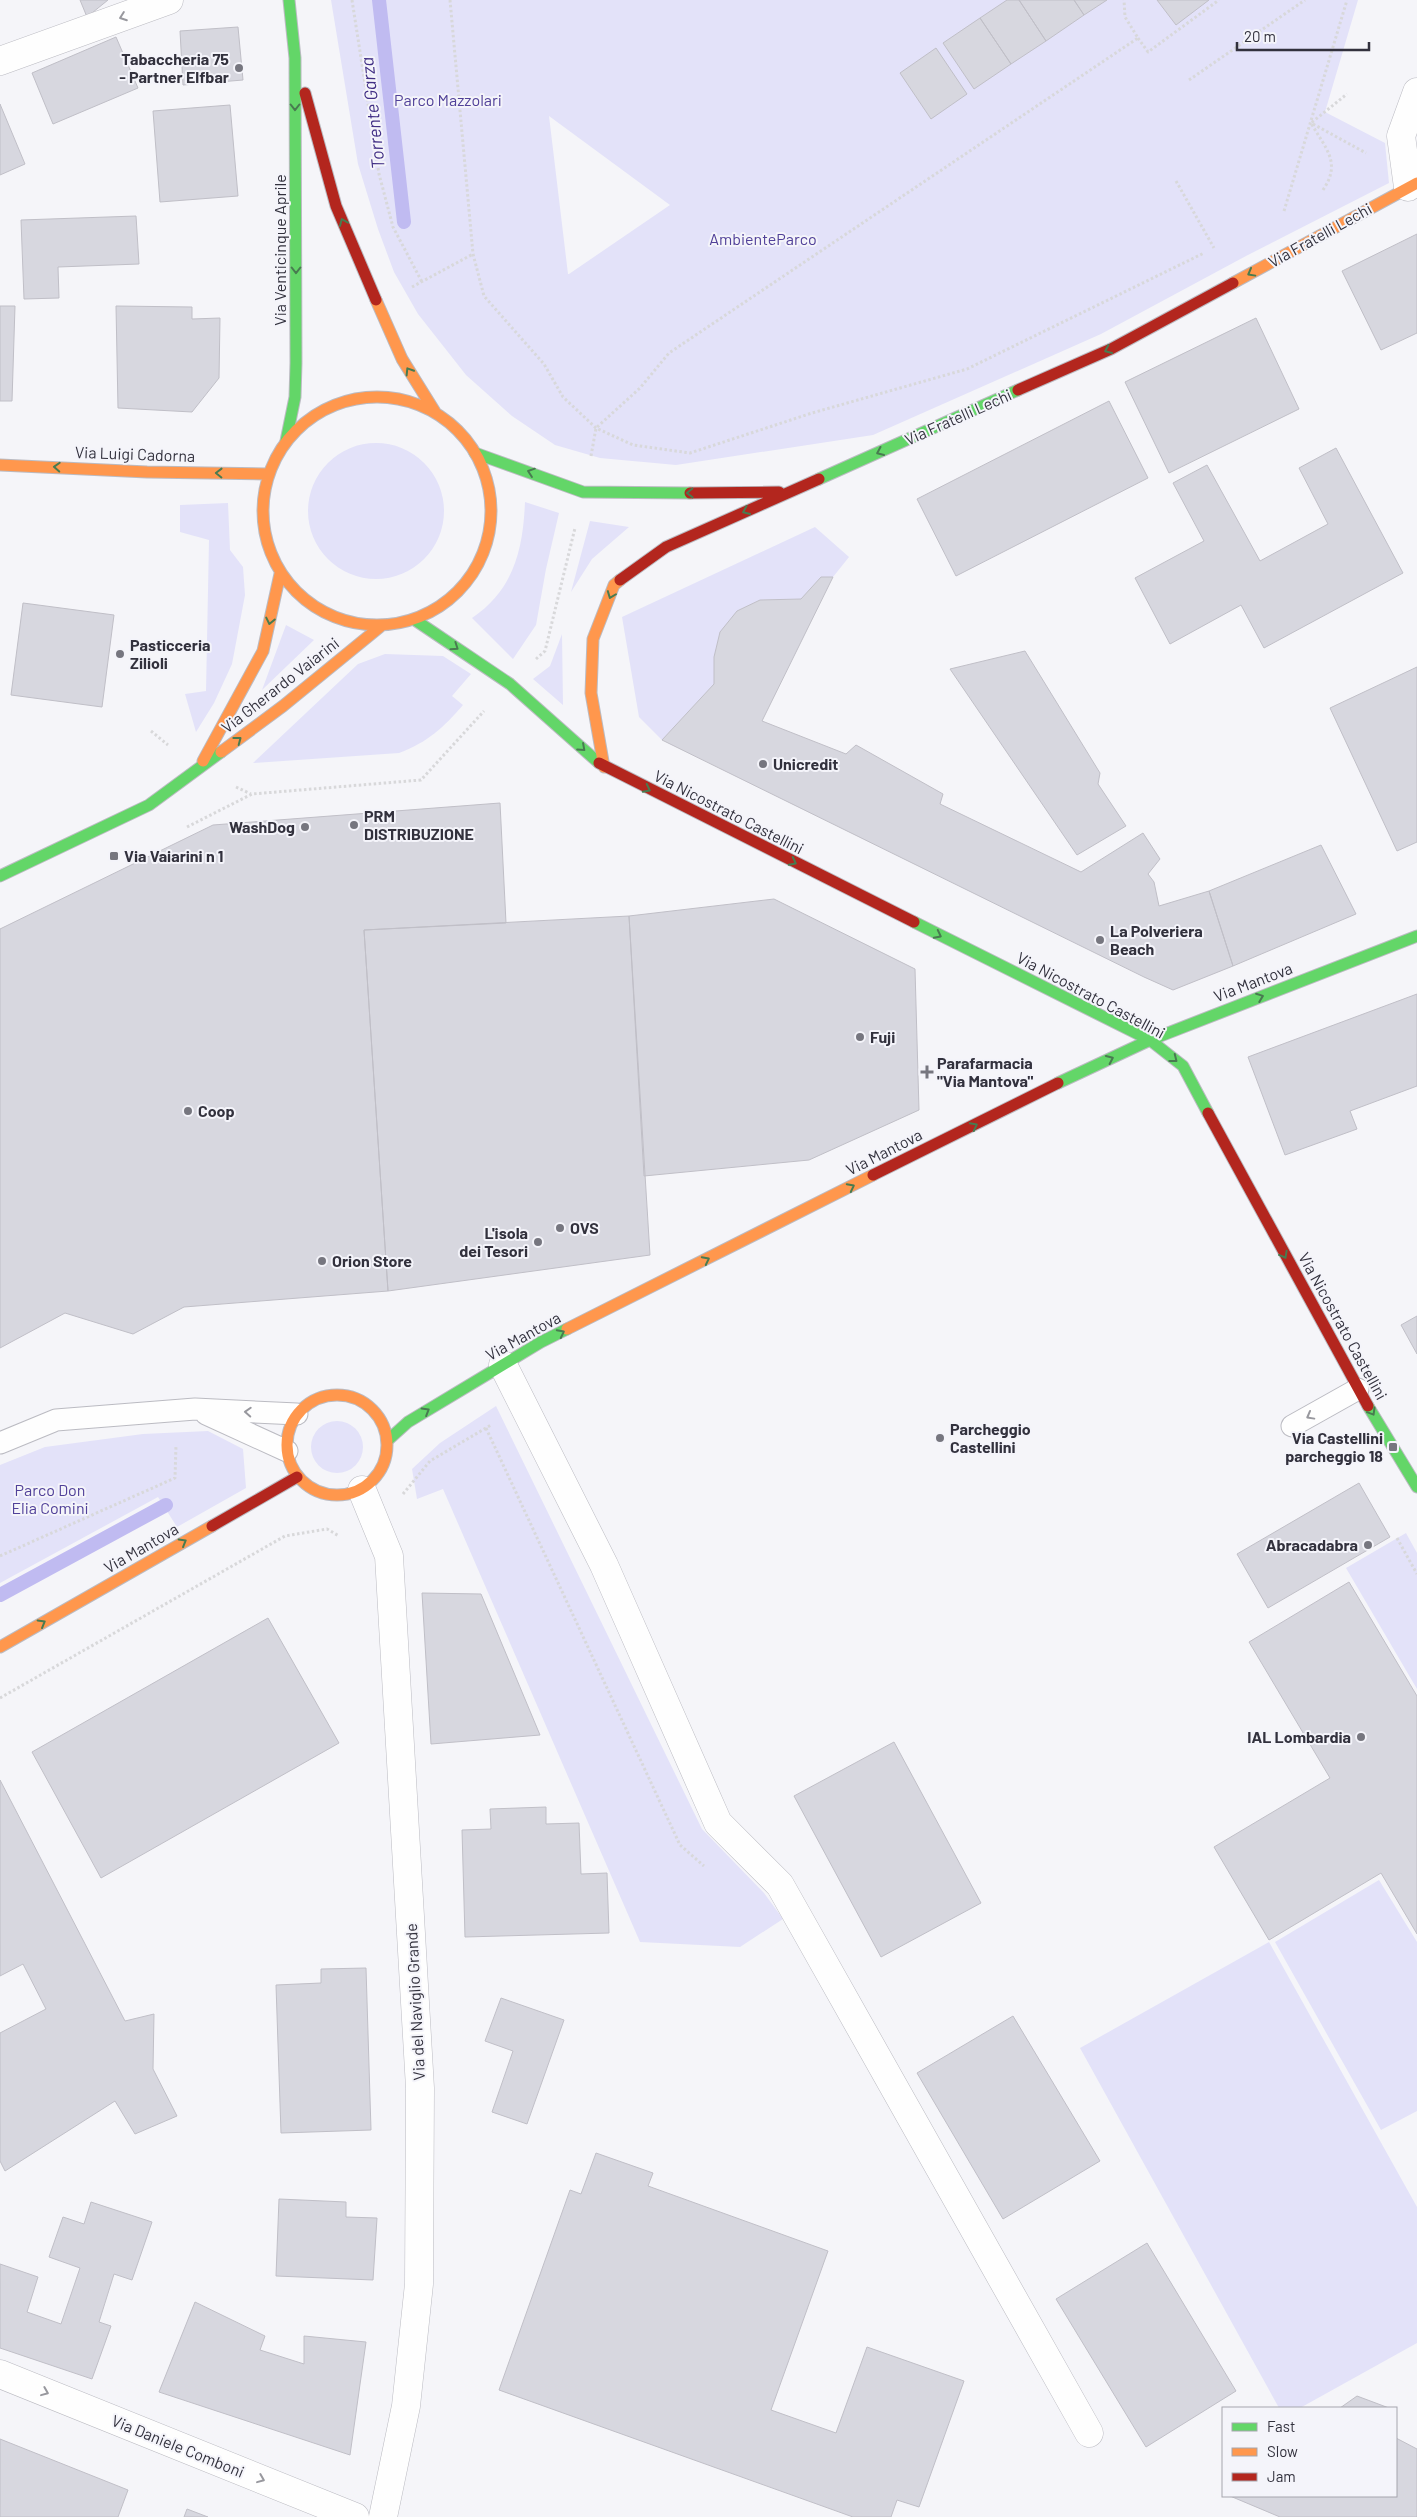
<svg xmlns="http://www.w3.org/2000/svg" width="1417" height="2517" font-family="Barlow,sans-serif">
<style>
.green{fill:#e3e2f9;fill-rule:evenodd}
.lines{fill:none;stroke-linecap:round;stroke-linejoin:round}
.stream{stroke:#c0bbf1;stroke-width:14}
.building{fill:#d7d7df;stroke:#c0bfc7}
.lane-casing{stroke:#bbbbc2;stroke-width:23}
.street-casing{stroke:#bbbbc2;stroke-width:29}
.fast-casing{stroke:#bbbbc2;stroke-width:13}
.slow-casing{stroke:#bbbbc2;stroke-width:13}
.jam-casing{stroke:#bbbbc2;stroke-width:13}
.path{stroke:#d8d8da;stroke-width:3;stroke-dasharray:2.5 2.5;stroke-linecap:butt}
.lane{stroke:#fefefe;stroke-width:21}
.street{stroke:#fefefe;stroke-width:28}
.fast{stroke:#63d668;stroke-width:11}
.slow{stroke:#ff974d;stroke-width:11}
.jam{stroke:#b3261e;stroke-width:11}
.oneway{stroke:#98989e}
.oneway2{stroke:#487b50}
.poi-dot{fill:#76767f;stroke:#f4f4fa;stroke-width:2}
.labels{text-anchor:middle;stroke-width:4;stroke-linejoin:round;paint-order:stroke}
.poi-label{font-size:16px;font-weight:bold;fill:#32313d;stroke:#f4f4fa;text-anchor:start}
.park-label{font-size:16px;fill:#514199;stroke:#f4f4fa}
.street-label{font-size:16px;fill:#32313d;stroke:#f4f4fa}
.water-label{font-size:18px;font-style:italic;fill:#412f85;stroke:#f4f4fa}
</style>
<rect width="100%" height="100%" fill="#f5f5f9"/>
<path class="green" d="M331,0H1358L1325,112L1385,143L1389,183L1246,256L1101,334L873,435L676,465L600,458L555,445L512,416L466,375L418,314L394,272L378,229L358,164ZM549,116L670,205L569,274H568Z
M308 511a68 68 0 1 1 136 0a68 68 0 1 1-136 0Z
M525,502L559,513L546,569L536,625L513,659L472,618C514,590 523,549 525,502Z
M228,503L230,550L243,567L245,595L232,664L214,703L196,732L185,694L206,691L209,540L180,532V505Z
M590,521L629,527L592,559L571,592Z
M815,527L849,557L833,577H821L801,599L760,600L737,611L714,657V684L662,740L639,717L622,617Z
M286,625L314,640L262,690Z
M562,634L563,705L533,679L550,666Z
M385,654L443,656L471,674L452,696L463,705C443,728 428,742 399,753L253,763L358,664Z
M496,1406L702,1829L764,1893L783,1919L740,1947L640,1942L443,1489L417,1499L412,1469L440,1443Z
M311 1447a26 26 0 1 1 52 0a26 26 0 1 1-52 0Z
M208,1431L243,1449L246,1488L177,1527L158,1497L0,1583V1465L45,1447L143,1434Z
M1406,1533L1417,1553V1689L1346,1568Z
M1379,1880L1417,1942V2111L1381,2130L1275,1942Z
M1269,1942L1417,2207V2343L1300,2408H1279L1080,2048Z"/>
<g class="lines">
<path class="stream" d="M379,0L404,222
M0,1595L166,1505"/>
</g>
<path class="building" d="M80,0H108L87,17Z
M1007,0H1019L1046,41L1011,64L980,18Z
M1019,0H1074L1084,15L1046,41Z
M1074,0H1107L1084,15Z
M1157,0H1209L1176,25Z
M980,18L1011,64L974,89L943,43Z
M238,27L243,80L183,85L180,31Z
M116,37L138,88L53,124L32,73Z
M936,48L967,94L931,119L900,73Z
M0,104L25,164L0,175Z
M230,105L238,196L160,202L153,111Z
M136,216L139,264L58,267L59,298L24,299L21,220Z
M1417,234V333L1381,350L1342,271Z
M0,306H15L12,401H0Z
M116,306L192,307V319L220,318L219,378L192,412L118,408Z
M1256,318L1299,409L1169,473L1125,382Z
M1109,401L1148,478L956,576L917,499Z
M1336,448L1403,573L1264,648L1241,605L1170,644L1135,578L1204,541L1173,483L1207,465L1260,561L1328,524L1299,468Z
M821,577H833L762,721L846,754L856,745L943,794L940,804L1081,872L1143,833L1160,859L1148,874L1154,882L1159,906L1209,891L1233,966L1173,990L1144,977L662,740L714,684V657L720,632L737,611L760,600L801,599Z
M23,603L114,615L102,707L11,695Z
M1025,651L1100,773L1098,784L1126,826L1077,855L950,669Z
M1417,667V842L1397,851L1330,708Z
M500,803L506,923L364,930L388,1291L184,1307L133,1334L65,1313L0,1348V929L213,825Z
M1321,845L1356,914L1233,966L1209,891Z
M774,899L915,969L919,1110L809,1160L644,1176L629,916Z
M629,916L650,1255L388,1291L364,930Z
M1417,994V1086L1350,1111L1357,1129L1285,1155L1248,1057Z
M1417,1316V1354L1401,1325Z
M1359,1483L1390,1537L1268,1608L1237,1554Z
M1349,1582L1417,1696V1934L1381,1873L1269,1940L1214,1847L1330,1778L1249,1642Z
M422,1593L481,1594L540,1735L431,1744Z
M268,1618L339,1743L101,1878L32,1752Z
M894,1742L981,1903L881,1957L794,1796Z
M0,1780L125,2021L154,2014L153,2069L177,2116L135,2134L115,2101L5,2171L0,2161V2033L46,2009L23,1964L0,1976Z
M546,1807V1824L579,1823L581,1874L607,1873L609,1933L465,1937L462,1830L491,1829L490,1809Z
M366,1968L371,2130L281,2133L276,1985L321,1983V1969Z
M501,1998L564,2020L527,2124L492,2112L513,2051L485,2041Z
M1013,2016L1100,2161L1003,2219L917,2073Z
M596,2153L653,2173L648,2186L828,2251L771,2410L836,2433L867,2347L964,2381L919,2507L897,2500L891,2517H853L499,2390L570,2190L581,2194Z
M279,2199L346,2202V2217L377,2218L373,2280L276,2276Z
M91,2202L152,2222L132,2280L114,2274L99,2322L111,2326L92,2379L0,2348V2264L38,2277L27,2312L61,2324L80,2268L49,2257L63,2217L84,2224Z
M1147,2243L1236,2391L1146,2447L1056,2299Z
M195,2302L265,2336L260,2350L304,2364V2336L366,2342L350,2455L159,2392Z
M1357,2396L1389,2408H1340Z
M1396,2438L1417,2449V2517H1280L1230,2496H1396Z
M0,2439L128,2490L118,2517H0Z
M187,2509L208,2517H184Z"/>
<g class="lines">
<g class="lane-casing">
<path id="lane" d="M206,1414L287,1451
M1292,1426L1358,1389
M0,1443L56,1420L195,1409L297,1414"/>
</g>
<g class="street-casing">
<path id="street" d="M0,61L169,0
M1408,187L1401,136L1417,92
M503,1365L604,1565L718,1823L780,1885L1089,2433
M362,1490L389,1556L420,2088L419,2284L406,2406L383,2517
M0,2374L355,2517"/>
</g>
<g class="fast-casing">
<path id="fast" d="M286,441L295,397L296,363L295,58L289,0
M475,453L583,492L690,493
M819,479L1018,390
M415,620L510,684L599,763
M0,876L149,805L221,752
M914,922L1150,1040L1183,1066L1208,1113
M1058,1083L1150,1040L1417,936
M1368,1406L1417,1487
M388,1440L408,1422L541,1342L567,1329"/>
</g>
<g class="slow-casing">
<path id="slow" d="M1233,283L1417,183
M376,300L402,359L435,412
M263 511a114 114 0 1 1 228 0a114 114 0 1 1-228 0Z
M0,465L147,472L268,474
M221,752L283,706L381,626
M203,761L263,651L280,574
M604,767L591,693L593,639L614,585L620,580
M567,1329L873,1175
M287 1445a50 50 0 1 1 100 0a50 50 0 1 1-100 0Z
M0,1647L212,1526"/>
</g>
<g class="jam-casing">
<path id="jam" d="M305,93L336,206L376,300
M1018,390L1111,349L1233,283
M690,493L779,492
M620,580L666,547L819,479
M599,763L914,922
M1208,1113L1368,1406
M873,1175L1058,1083
M212,1526L297,1477"/>
</g>
<path class="path" d="M352,0L379,174L393,227L422,282
M450,0L473,254L484,296L544,364L563,397L596,428L633,445L690,453L812,413L967,369L1204,253
M1138,38L1148,52L1219,0
M1189,80L1305,0
M1313,124L1366,153
M1176,181L1214,248
M1323,190C1342,162 1325,148 1311,123L1347,94
M1284,211L1347,0
M412,287L473,254
M591,456L596,428L640,388L669,353L1138,38L1125,17L1124,0
M536,659L545,651L575,528
M151,731L168,745
M236,787L251,794
M187,827L252,794L421,780L484,711
M486,1428L680,1845L704,1866
M403,1494L430,1461L491,1425
M1397,1538L1417,1574
M0,1556L175,1478L176,1445
M0,1698L285,1536L327,1529L339,1536"/>
<use href="#lane" class="lane"/>
<use href="#street" class="street"/>
<use href="#fast" class="fast"/>
<use href="#slow" class="slow"/>
<use href="#jam" class="jam"/>
</g>
<defs><path id="oneway-chevron" d="M-2-3.5L2.5 0L-2 3.5" fill="none" stroke-width="1.6" stroke-linecap="round" stroke-linejoin="round" transform="scale(1.25)"/></defs>
<g class="oneway">
<use href="#oneway-chevron" transform="translate(123 17) rotate(160)"/>
<use href="#oneway-chevron" transform="translate(248 1412) rotate(-177)"/>
<use href="#oneway-chevron" transform="translate(1310 1416) rotate(151)"/>
<use href="#oneway-chevron" transform="translate(45 2392) rotate(22)"/>
<use href="#oneway-chevron" transform="translate(261 2479) rotate(22)"/>
</g>
<g class="oneway2">
<use href="#oneway-chevron" transform="translate(295 107) rotate(90)"/>
<use href="#oneway-chevron" transform="translate(343 222) rotate(-113)"/>
<use href="#oneway-chevron" transform="translate(296 270) rotate(90)"/>
<use href="#oneway-chevron" transform="translate(1251 273) rotate(151)"/>
<use href="#oneway-chevron" transform="translate(1108 350) rotate(155)"/>
<use href="#oneway-chevron" transform="translate(409 371) rotate(-122)"/>
<use href="#oneway-chevron" transform="translate(880 452) rotate(156)"/>
<use href="#oneway-chevron" transform="translate(57 467) rotate(-177)"/>
<use href="#oneway-chevron" transform="translate(531 472) rotate(-161)"/>
<use href="#oneway-chevron" transform="translate(219 473) rotate(-179)"/>
<use href="#oneway-chevron" transform="translate(690 493) rotate(179)"/>
<use href="#oneway-chevron" transform="translate(746 511) rotate(156)"/>
<use href="#oneway-chevron" transform="translate(611 595) rotate(111)"/>
<use href="#oneway-chevron" transform="translate(270 621) rotate(102)"/>
<use href="#oneway-chevron" transform="translate(455 647) rotate(34)"/>
<use href="#oneway-chevron" transform="translate(238 740) rotate(-37)"/>
<use href="#oneway-chevron" transform="translate(582 748) rotate(42)"/>
<use href="#oneway-chevron" transform="translate(647 789) rotate(27)"/>
<use href="#oneway-chevron" transform="translate(793 862) rotate(27)"/>
<use href="#oneway-chevron" transform="translate(938 935) rotate(27)"/>
<use href="#oneway-chevron" transform="translate(1260 997) rotate(-21)"/>
<use href="#oneway-chevron" transform="translate(1110 1059) rotate(-25)"/>
<use href="#oneway-chevron" transform="translate(1174 1059) rotate(38)"/>
<use href="#oneway-chevron" transform="translate(974 1126) rotate(-27)"/>
<use href="#oneway-chevron" transform="translate(851 1187) rotate(-27)"/>
<use href="#oneway-chevron" transform="translate(1284 1255) rotate(61)"/>
<use href="#oneway-chevron" transform="translate(706 1260) rotate(-27)"/>
<use href="#oneway-chevron" transform="translate(561 1333) rotate(-27)"/>
<use href="#oneway-chevron" transform="translate(426 1411) rotate(-31)"/>
<use href="#oneway-chevron" transform="translate(1372 1412) rotate(59)"/>
<use href="#oneway-chevron" transform="translate(183 1542) rotate(-30)"/>
<use href="#oneway-chevron" transform="translate(42 1623) rotate(-30)"/>
</g>
<g class="poi-dot">
<circle cx="239" cy="68" r="5"/>
<circle cx="120" cy="654" r="5"/>
<circle cx="763" cy="764" r="5"/>
<circle cx="354" cy="825" r="5"/>
<circle cx="305" cy="827" r="5"/>
<rect x="109" y="851" width="10" height="10" rx="2.5"/>
<circle cx="1100" cy="940" r="5"/>
<circle cx="860" cy="1037" r="5"/>
<path d="M924.5 1064.5h5v5h5v5h-5v5h-5v-5h-5v-5h5z"/>
<circle cx="188" cy="1111" r="5"/>
<circle cx="560" cy="1228" r="5"/>
<circle cx="538" cy="1242" r="5"/>
<circle cx="322" cy="1261" r="5"/>
<circle cx="940" cy="1438" r="5"/>
<rect x="1388" y="1442" width="10" height="10" rx="2.5"/>
<circle cx="1368" cy="1545" r="5"/>
<circle cx="1361" cy="1737" r="5"/>
</g>
<g class="labels">
<g class="poi-label">
<text x="229" y="65" text-anchor="end">Tabaccheria 75<tspan x="229" dy="18">- Partner Elfbar</tspan></text>
<text x="130" y="651">Pasticceria<tspan x="130" dy="18">Zilioli</tspan></text>
<text x="773" y="770">Unicredit</text>
<text x="364" y="822">PRM<tspan x="364" dy="18">DISTRIBUZIONE</tspan></text>
<text x="295" y="833" text-anchor="end">WashDog</text>
<text x="124" y="862">Via Vaiarini n 1</text>
<text x="1110" y="937">La Polveriera<tspan x="1110" dy="18">Beach</tspan></text>
<text x="870" y="1043">Fuji</text>
<text x="937" y="1069">Parafarmacia<tspan x="937" dy="18">"Via Mantova"</tspan></text>
<text x="198" y="1117">Coop</text>
<text x="570" y="1234">OVS</text>
<text x="528" y="1239" text-anchor="end">L'isola<tspan x="528" dy="18">dei Tesori</tspan></text>
<text x="332" y="1267">Orion Store</text>
<text x="950" y="1435">Parcheggio<tspan x="950" dy="18">Castellini</tspan></text>
<text x="1383" y="1444" text-anchor="end">Via Castellini<tspan x="1383" dy="18">parcheggio 18</tspan></text>
<text x="1358" y="1551" text-anchor="end">Abracadabra</text>
<text x="1351" y="1743" text-anchor="end">IAL Lombardia</text>
</g>
<g class="park-label">
<text x="448" y="106">Parco Mazzolari</text>
<text x="763" y="245">AmbienteParco</text>
<text x="50" y="1496">Parco Don<tspan x="50" dy="18">Elia Comini</tspan></text>
</g>
<g class="street-label">
<text transform="translate(1320 235) rotate(-29)" y="6">Via Fratelli Lechi</text>
<text transform="translate(280 250) rotate(-90)" y="6">Via Venticinque Aprile</text>
<text transform="translate(958 417) rotate(-24)" y="6">Via Fratelli Lechi</text>
<text transform="translate(135 454) rotate(2)" y="6">Via Luigi Cadorna</text>
<text transform="translate(280 685) rotate(-38)" y="6">Via Gherardo Vaiarini</text>
<text transform="translate(729 812) rotate(27)" y="6">Via Nicostrato Castellini</text>
<text transform="translate(1253 982) rotate(-21)" y="6">Via Mantova</text>
<text transform="translate(1091 995) rotate(28)" y="6">Via Nicostrato Castellini</text>
<text transform="translate(884 1152) rotate(-27)" y="6">Via Mantova</text>
<text transform="translate(1343 1326) rotate(61)" y="6">Via Nicostrato Castellini</text>
<text transform="translate(523 1336) rotate(-29)" y="6">Via Mantova</text>
<text transform="translate(141 1548) rotate(-30)" y="6">Via Mantova</text>
<text transform="translate(415 2002) rotate(-93)" y="6">Via del Naviglio Grande</text>
<text transform="translate(178 2446) rotate(22)" y="6">Via Daniele Comboni</text>
</g>
<g class="water-label">
<text transform="translate(373 113) rotate(-96)" y="6">Torrente Garza</text>
</g>
</g>
<rect x="1222" y="2407" width="175" height="90" fill="#f4f4fa" stroke="#a6a6ae"/>
<rect x="1232" y="2423" width="25" height="8" fill="#63d668" stroke="#a6a6ae"/>
<text x="1267" y="2432" font-size="15" fill="#32313d">Fast</text>
<rect x="1232" y="2448" width="25" height="8" fill="#ff974d" stroke="#a6a6ae"/>
<text x="1267" y="2457" font-size="15" fill="#32313d">Slow</text>
<rect x="1232" y="2473" width="25" height="8" fill="#b3261e" stroke="#a6a6ae"/>
<text x="1267" y="2482" font-size="15" fill="#32313d">Jam</text>
<path d="M1237 42v8h132v-8" fill="none" stroke="#32313d" stroke-width="2.5"/>
<text x="1244" y="42" font-size="15" fill="#32313d" stroke="#f4f4fa" stroke-width="4" paint-order="stroke">20 m</text>
</svg>
